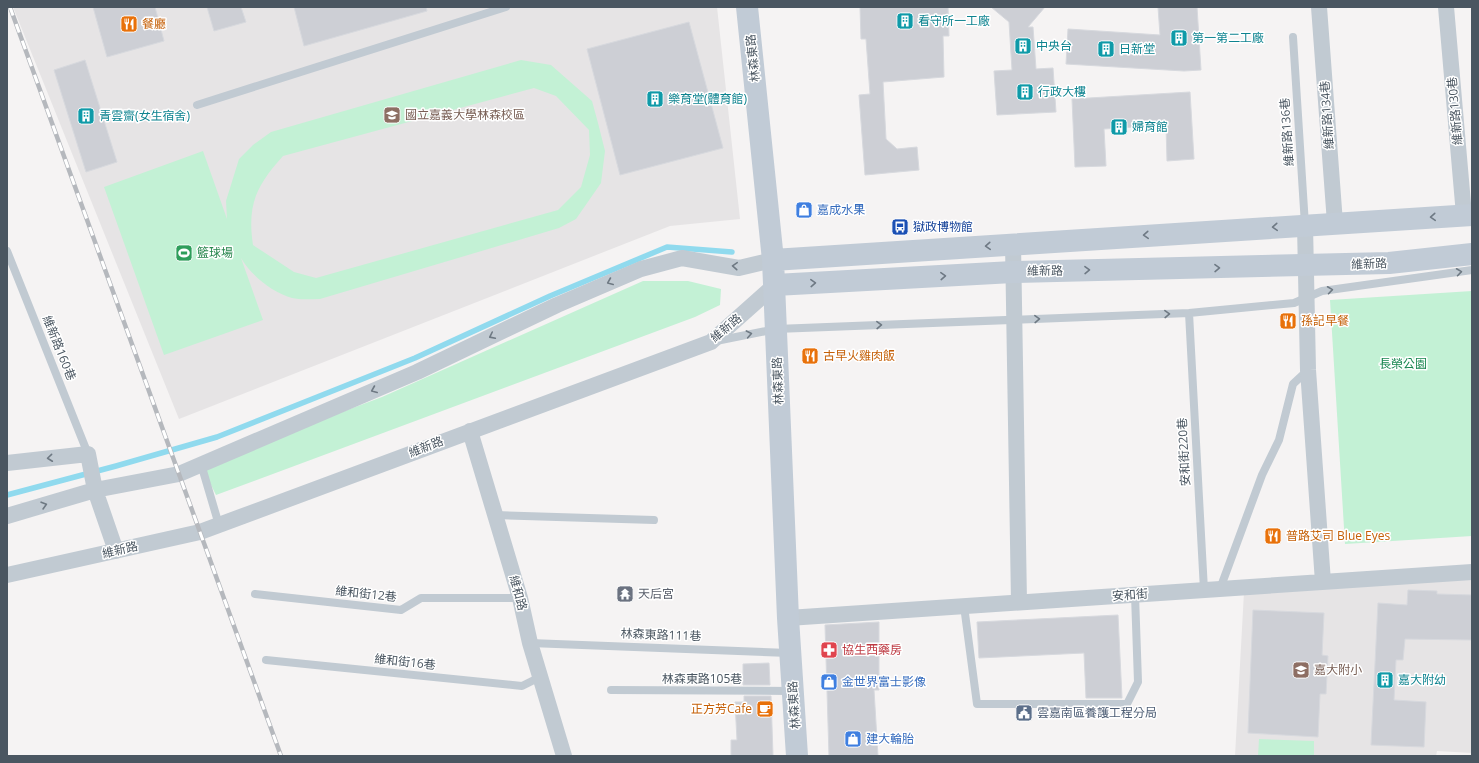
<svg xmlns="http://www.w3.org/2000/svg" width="1479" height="763" font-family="'Open Sans','Noto Sans TC',sans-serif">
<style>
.education{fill:#e6e4e5}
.green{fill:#c3f1d5;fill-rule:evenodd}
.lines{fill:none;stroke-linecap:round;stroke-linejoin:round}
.stream{stroke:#90daee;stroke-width:5.5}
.building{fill:#cdcfd5;stroke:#d7d9de}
.lane{stroke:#c1cad2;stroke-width:8}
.street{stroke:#c1cad2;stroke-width:16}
.secondary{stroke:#c1cbd6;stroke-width:22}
.rail-casing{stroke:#b5b8bd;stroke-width:4.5}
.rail{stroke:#fff;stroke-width:3;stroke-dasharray:9;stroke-linecap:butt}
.oneway{stroke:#6e7984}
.oneway2{stroke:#6e7983}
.labels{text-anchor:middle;stroke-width:3;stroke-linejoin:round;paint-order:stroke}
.culture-label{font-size:12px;fill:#0d838f;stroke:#fff;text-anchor:start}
.food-label{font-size:12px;fill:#c56008;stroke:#fff;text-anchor:start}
.street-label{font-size:12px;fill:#4a5661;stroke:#fff}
.education-label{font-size:12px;fill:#785e54;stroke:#fff;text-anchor:start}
.shop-label{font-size:12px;fill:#366cbe;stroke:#fff;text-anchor:start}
.transit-label{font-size:12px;fill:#164399;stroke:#fff;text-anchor:start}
.leisure-label{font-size:12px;fill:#27864d;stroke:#fff;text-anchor:start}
.park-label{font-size:12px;fill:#17864f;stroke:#fff}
.worship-label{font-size:12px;fill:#5b616d;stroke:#fff;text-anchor:start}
.health-label{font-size:12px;fill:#be3a42;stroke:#fff;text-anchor:start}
.service-label{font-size:12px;fill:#4e5e75;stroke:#fff;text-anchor:start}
</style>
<rect width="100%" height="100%" fill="#f5f3f3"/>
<path class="education" d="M13,7H717L740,219L670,226L179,419Z
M1472,579V753L1437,751L1436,756H1235L1244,592Z"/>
<path class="green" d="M521,60L551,65L592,101L598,123L605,151L601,183L576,219L559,228L320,299C311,299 300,300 292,298C271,292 252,276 241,258L263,320L164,355L104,187L203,151L227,219L226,201L239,159L253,145L271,132ZM534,88L556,96L589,130L590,155L581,187L558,210L316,278L294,272L253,245C247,205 256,186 283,156Z
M643,281H688L721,289L720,305L695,317L216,495L201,465L382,397Z
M1472,291V536L1345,544L1330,300Z
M1259,739L1314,741V756H1258Z"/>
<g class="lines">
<path class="stream" d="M7,495L116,466L217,437L415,358L550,296L667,247L732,252"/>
</g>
<path class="building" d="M93,7H155L164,41L107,57Z
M207,7H241L246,22L214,31Z
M294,7H426L427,11L304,46Z
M860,7H948L949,36H943L944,77L883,82L886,139L897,149L917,147L919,170L865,175L859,95L870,94L866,39H861Z
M991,7H1045L1028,27H1033L1036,69L1053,68L1056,112L997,115L994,71L1012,70L1009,22Z
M1158,7H1197L1201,70L1184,71L1066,64L1068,29L1160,35Z
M689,22L723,148L620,175L587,49Z
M85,60L117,162L86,172L54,70Z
M1190,92L1194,159L1167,161L1166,125L1104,129L1106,166L1075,167L1072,99Z
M1408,590L1437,591V594L1472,595V640L1405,639L1403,660H1396L1394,700L1426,702L1424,747L1371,745L1378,603L1407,605Z
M1253,610L1324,613L1322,655L1328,656L1326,694H1320L1318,737L1248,733Z
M1118,615L1122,698H1086L1084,653L979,658L977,622Z
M879,622V690H874L878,756H829L825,625Z
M769,663L770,685H743V664Z
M744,696H771L773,756H731V740H737L735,702H744Z"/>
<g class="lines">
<path class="lane" d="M1293,37L1305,225
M197,105L506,7
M7,251L88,454
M1189,313L1204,590
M716,341L776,329L1189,313L1294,303L1322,291L1472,270
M201,464L219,525
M495,515L654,520
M1220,589L1262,475L1279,440L1293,384L1307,371
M255,594L401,610L421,598H520
M964,606L977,704H1127L1138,682L1135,595
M530,643L789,653
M266,660L522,686L540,677
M611,690L792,691"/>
<path class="street" d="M1319,7L1335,223
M1446,7L1464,215
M1305,225L1308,370L1323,582
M1013,244L1019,602
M470,431L520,598L530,643L564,756
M7,463L88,454L95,490L116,551
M7,516L95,490L179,474L417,372L557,305L641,269L682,258L739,268L773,260
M7,575L200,532L711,342L775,285
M788,618L1472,572"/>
<path class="secondary" d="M747,7L773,260L788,618L797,756
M773,260L1472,215
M775,285L1013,272L1389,263L1472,254"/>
<g class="rail-casing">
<path id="rail" d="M10,7L281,756"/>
</g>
<use href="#rail" class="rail"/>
</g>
<defs><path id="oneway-chevron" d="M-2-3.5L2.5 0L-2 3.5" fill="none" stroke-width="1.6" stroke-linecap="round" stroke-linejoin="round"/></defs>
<g class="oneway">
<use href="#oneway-chevron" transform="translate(1433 217) rotate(176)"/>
<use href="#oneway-chevron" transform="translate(1275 227) rotate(176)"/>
<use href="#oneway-chevron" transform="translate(1146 235) rotate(176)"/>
<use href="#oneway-chevron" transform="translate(988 246) rotate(176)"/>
<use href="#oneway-chevron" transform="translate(1217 268) rotate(-1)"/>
<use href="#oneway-chevron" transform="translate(1087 270) rotate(-1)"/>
<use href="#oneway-chevron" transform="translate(943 276) rotate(-3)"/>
<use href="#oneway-chevron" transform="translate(813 283) rotate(-3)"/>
</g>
<g class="oneway2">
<use href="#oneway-chevron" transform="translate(735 266) rotate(-176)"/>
<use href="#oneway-chevron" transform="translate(1459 272) rotate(-8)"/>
<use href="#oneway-chevron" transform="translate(610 282) rotate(157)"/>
<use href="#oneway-chevron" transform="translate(1330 290) rotate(-8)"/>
<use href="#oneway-chevron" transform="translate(1167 314) rotate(-2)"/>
<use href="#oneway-chevron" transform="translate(1037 319) rotate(-2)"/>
<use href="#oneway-chevron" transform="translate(879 325) rotate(-2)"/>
<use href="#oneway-chevron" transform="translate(749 334) rotate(-11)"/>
<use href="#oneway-chevron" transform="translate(492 336) rotate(154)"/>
<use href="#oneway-chevron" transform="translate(374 390) rotate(157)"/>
<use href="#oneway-chevron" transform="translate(50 458) rotate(174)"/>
<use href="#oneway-chevron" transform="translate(44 505) rotate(-16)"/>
</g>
<defs>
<g id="building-square" transform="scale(0.9)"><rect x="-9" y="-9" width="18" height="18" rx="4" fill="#0f9aa8" stroke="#fff"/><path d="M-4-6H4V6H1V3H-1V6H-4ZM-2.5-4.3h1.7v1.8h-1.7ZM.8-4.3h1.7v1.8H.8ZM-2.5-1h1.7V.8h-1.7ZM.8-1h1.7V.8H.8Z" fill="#fff"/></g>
<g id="restaurant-square" transform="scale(0.9)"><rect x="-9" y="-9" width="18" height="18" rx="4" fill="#e8710a" stroke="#fff"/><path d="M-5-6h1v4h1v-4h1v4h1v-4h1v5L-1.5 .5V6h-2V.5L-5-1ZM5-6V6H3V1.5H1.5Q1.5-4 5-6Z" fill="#fff"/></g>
<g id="university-square" transform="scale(0.9)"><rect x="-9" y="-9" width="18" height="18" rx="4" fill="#8d6e63" stroke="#fff"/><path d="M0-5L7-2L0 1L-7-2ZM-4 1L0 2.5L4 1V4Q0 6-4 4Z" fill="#fff"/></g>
<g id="shop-square" transform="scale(0.9)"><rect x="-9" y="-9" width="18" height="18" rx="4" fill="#3f7fe0" stroke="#fff"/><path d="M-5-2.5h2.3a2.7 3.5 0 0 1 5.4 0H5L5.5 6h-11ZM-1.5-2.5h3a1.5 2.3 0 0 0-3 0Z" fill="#fff"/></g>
<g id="bus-square" transform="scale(0.9)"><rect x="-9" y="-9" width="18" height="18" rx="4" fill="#1a4fb4" stroke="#fff"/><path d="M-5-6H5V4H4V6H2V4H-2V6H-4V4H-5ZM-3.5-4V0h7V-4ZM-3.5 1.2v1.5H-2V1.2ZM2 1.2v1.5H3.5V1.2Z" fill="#fff"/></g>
<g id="stadium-square" transform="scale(0.9)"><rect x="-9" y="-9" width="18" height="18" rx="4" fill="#2e9e5b" stroke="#fff"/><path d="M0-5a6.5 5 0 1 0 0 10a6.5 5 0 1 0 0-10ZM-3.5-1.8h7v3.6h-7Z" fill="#fff"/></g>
<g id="temple-square" transform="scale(0.9)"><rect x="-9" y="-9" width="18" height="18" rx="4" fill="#6b7280" stroke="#fff"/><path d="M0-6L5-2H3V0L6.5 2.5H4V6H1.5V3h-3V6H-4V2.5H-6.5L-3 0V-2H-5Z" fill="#fff"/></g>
<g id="pharmacy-square" transform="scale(0.9)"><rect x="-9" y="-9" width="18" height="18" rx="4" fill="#e0444e" stroke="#fff"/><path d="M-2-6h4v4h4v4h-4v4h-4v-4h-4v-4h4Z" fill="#fff"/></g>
<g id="school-square" transform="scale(0.9)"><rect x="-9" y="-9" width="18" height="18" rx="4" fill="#8d6e63" stroke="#fff"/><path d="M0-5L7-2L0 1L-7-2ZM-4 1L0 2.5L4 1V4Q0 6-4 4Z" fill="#fff"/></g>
<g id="cafe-square" transform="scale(0.9)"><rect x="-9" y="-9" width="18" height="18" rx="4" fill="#e8710a" stroke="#fff"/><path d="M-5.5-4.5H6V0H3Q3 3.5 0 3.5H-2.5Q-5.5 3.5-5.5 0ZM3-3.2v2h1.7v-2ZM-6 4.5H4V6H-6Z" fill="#fff"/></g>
<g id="civic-square" transform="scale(0.9)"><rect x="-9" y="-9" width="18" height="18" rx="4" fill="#5c6f8a" stroke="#fff"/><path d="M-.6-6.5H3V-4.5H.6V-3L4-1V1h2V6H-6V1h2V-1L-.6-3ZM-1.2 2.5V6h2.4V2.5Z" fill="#fff"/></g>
</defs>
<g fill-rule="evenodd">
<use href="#building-square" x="905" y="21"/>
<use href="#restaurant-square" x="129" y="24"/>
<use href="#building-square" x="1179" y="38"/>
<use href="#building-square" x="1023" y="46"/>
<use href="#building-square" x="1106" y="49"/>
<use href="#building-square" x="1025" y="92"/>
<use href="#building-square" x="655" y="99"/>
<use href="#university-square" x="392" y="115"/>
<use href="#building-square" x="86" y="116"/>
<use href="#building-square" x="1119" y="127"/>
<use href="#shop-square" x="804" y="210"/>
<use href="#bus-square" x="900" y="227"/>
<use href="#stadium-square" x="184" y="253"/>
<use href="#restaurant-square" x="1288" y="321"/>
<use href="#restaurant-square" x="810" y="356"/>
<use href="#restaurant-square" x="1273" y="536"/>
<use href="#temple-square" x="625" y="594"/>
<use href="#pharmacy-square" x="829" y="650"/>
<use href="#school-square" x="1301" y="670"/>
<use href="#building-square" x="1385" y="680"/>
<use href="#shop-square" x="829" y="682"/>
<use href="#cafe-square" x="765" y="709"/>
<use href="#civic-square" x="1024" y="713"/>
<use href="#shop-square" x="853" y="739"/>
</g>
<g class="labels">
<g class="culture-label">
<text x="918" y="25">看守所一工廠</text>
<text x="1192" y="42">第一第二工廠</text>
<text x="1036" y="50">中央台</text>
<text x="1119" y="53">日新堂</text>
<text x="1038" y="96">行政大樓</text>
<text x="668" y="103">樂育堂(體育館)</text>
<text x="99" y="120">青雲齋(女生宿舍)</text>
<text x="1132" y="131">婦育館</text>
<text x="1398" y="684">嘉大附幼</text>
</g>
<g class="food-label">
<text x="142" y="28">餐廳</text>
<text x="1301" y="325">孫記早餐</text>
<text x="823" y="360">古早火雞肉飯</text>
<text x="1286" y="540">普路艾司 Blue Eyes</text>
<text x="752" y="713" text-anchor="end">正方芳Cafe</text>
</g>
<g class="street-label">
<text transform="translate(753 58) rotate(-96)" y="4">林森東路</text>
<text transform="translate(1455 111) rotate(-95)" y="4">維新路130巷</text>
<text transform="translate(1327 115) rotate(-94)" y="4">維新路134巷</text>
<text transform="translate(1287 132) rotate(-94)" y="4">維新路136巷</text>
<text transform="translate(1369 264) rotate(-2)" y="4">維新路</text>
<text transform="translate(1045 271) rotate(-1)" y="4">維新路</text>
<text transform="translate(726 328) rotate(-40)" y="4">維新路</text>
<text transform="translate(59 348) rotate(68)" y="4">維新路160巷</text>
<text transform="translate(778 381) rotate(-92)" y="4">林森東路</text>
<text transform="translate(426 447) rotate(-21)" y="4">維新路</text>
<text transform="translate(1184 452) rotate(-93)" y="4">安和街220巷</text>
<text transform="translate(120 550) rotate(-13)" y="4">維新路</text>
<text transform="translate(518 593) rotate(75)" y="4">維和路</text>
<text transform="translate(366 594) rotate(6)" y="4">維和街12巷</text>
<text transform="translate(1130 595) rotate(-4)" y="4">安和街</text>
<text transform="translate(661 635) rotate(2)" y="4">林森東路111巷</text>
<text transform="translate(405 662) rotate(6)" y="4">維和街16巷</text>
<text x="702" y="683">林森東路105巷</text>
<text transform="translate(794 705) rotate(-94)" y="4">林森東路</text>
</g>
<g class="education-label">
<text x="405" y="119">國立嘉義大學林森校區</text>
<text x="1314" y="674">嘉大附小</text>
</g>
<g class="shop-label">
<text x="817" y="214">嘉成水果</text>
<text x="842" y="686">金世界富士影像</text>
<text x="866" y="743">建大輪胎</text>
</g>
<g class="transit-label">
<text x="913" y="231">獄政博物館</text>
</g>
<g class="leisure-label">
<text x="197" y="257">籃球場</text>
</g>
<g class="park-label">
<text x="1403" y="368">長榮公園</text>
</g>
<g class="worship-label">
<text x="638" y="598">天后宮</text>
</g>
<g class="health-label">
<text x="842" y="654">協生西藥房</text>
</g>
<g class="service-label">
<text x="1037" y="717">雲嘉南區養護工程分局</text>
</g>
</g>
<rect width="1479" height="763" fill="none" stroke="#4a5661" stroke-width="16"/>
</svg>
